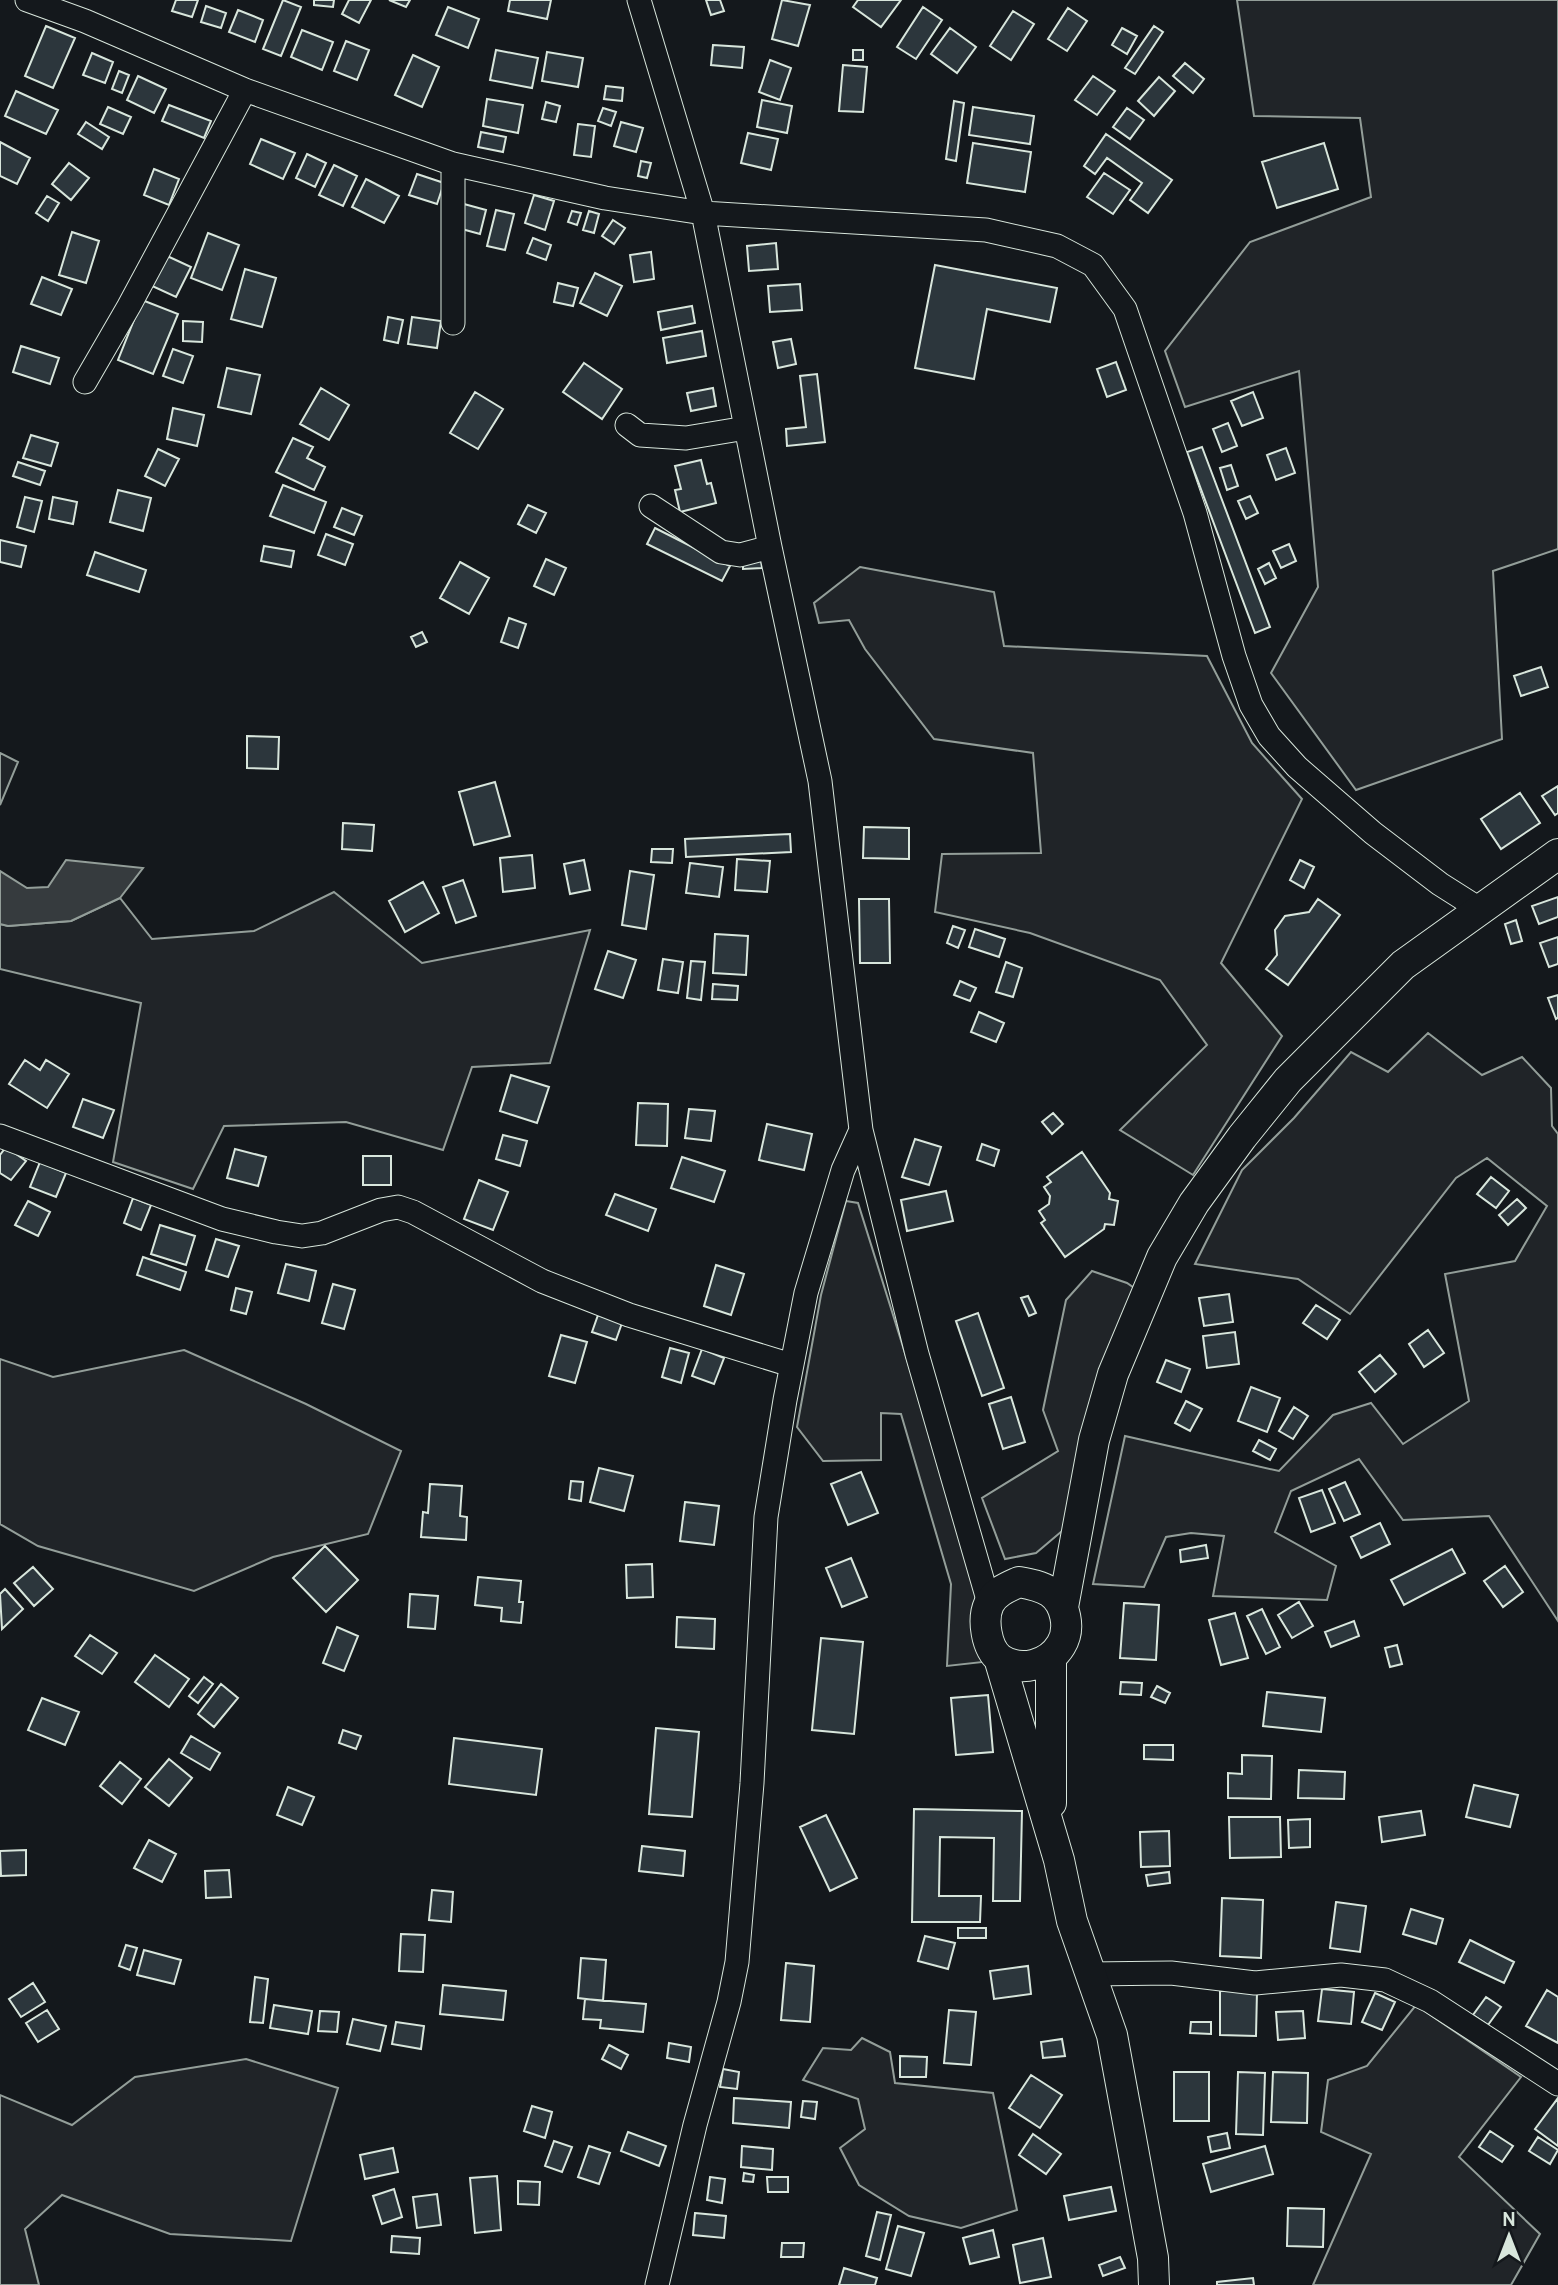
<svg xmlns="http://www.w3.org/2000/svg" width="1558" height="2285" font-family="Cabin,sans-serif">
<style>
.green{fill:#202428;stroke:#939e99;stroke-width:2}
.water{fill:#363b3e;stroke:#939e99;stroke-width:2}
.building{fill:#2c363c;stroke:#d8e6dc;stroke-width:2}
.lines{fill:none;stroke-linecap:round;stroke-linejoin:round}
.minor-casing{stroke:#d8e6dc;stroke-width:25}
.major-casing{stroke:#d8e6dc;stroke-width:32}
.minor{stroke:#14181c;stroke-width:23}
.major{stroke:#14181c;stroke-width:30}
</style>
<rect width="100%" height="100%" fill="#14181c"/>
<path class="green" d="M1237,0H1558V549L1493,571L1502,739L1356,790L1271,673L1318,587L1299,371L1185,407L1165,351L1250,242L1371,197L1360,118L1254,116Z
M860,567L994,592L1004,646L1207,656L1252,743L1302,799L1221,963L1282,1036L1193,1175L1120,1130L1207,1045L1160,980L1030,933L935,912L942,854L1041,853L1033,753L934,739L865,649L849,620L819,623L814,603Z
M0,753L18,762L0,805Z
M334,892L422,963L590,930L550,1063L472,1067L443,1150L346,1122L224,1126L193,1189L113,1162L141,1003L0,969V924L8,926L71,921L120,898L152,939L254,931Z
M1428,1033L1482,1075L1522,1057L1551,1088L1552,1126L1558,1134V1621L1489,1516L1403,1520L1359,1459L1291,1491L1275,1532L1336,1566L1327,1600L1213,1596L1224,1536L1191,1533L1166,1537L1144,1587L1093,1584L1125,1436L1279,1471L1333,1415L1371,1403L1403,1444L1469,1401L1445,1274L1515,1261L1547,1206L1487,1158L1456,1178L1350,1314L1298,1279L1195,1264L1242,1170L1294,1118L1351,1052L1388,1072Z
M846,1201L858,1203L1001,1660L947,1666L951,1584L901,1414L881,1413V1460L823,1461L797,1427L821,1295Z
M1092,1271L1127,1283L1137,1290L1068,1526L1036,1553L1005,1559L982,1498L1058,1451L1043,1410L1066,1300Z
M184,1350L306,1404L401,1451L368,1534L273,1557L194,1591L38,1546L0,1524V1359L53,1377Z
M1416,2005L1521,2077L1459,2157L1540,2234L1511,2285H1313L1371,2154L1321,2132L1328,2080L1367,2066Z
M862,2038L890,2052L895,2083L993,2093L1017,2210L961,2228L909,2216L859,2185L840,2148L865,2129L858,2099L803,2080L823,2048L851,2050Z
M246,2059L338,2088L291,2241L170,2234L62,2195L25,2229L39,2285H0V2095L72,2125L135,2077Z"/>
<path class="water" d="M66,860L143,868L120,898L71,921L8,926L0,924V871L27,888L48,887Z"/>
<path class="building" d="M176,0H198L192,17L172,11Z
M283,0L301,7L281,56L263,49Z
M314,0H334L333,7L314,5Z
M349,0H371L359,23L342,14Z
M389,0H410L406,7Z
M510,0H551L547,19L508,11Z
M706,0H720L724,11L711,15Z
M782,0L810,5L798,46L772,39Z
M858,0H901L881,27L853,7Z
M206,6L226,13L221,28L201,22Z
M448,7L479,19L468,48L436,35Z
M923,7L942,20L916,59L897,47Z
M1068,8L1087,21L1067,51L1048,39Z
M238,10L263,20L255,42L229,32Z
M1013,11L1034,24L1011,60L990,46Z
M46,26L75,38L53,88L25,76Z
M1154,26L1163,32L1135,74L1125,68Z
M950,28L976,47L957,73L931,54Z
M1122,28L1137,36L1127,54L1112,45Z
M302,30L333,42L322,70L291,57Z
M346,41L369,50L357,80L334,71Z
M713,45L744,47L742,68L711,65Z
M496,50L538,58L532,88L490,80Z
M853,50H863V60H853Z
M547,52L583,58L578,87L542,81Z
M92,53L113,62L105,83L83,75Z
M413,55L439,67L422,107L395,95Z
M770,60L791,68L780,100L759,92Z
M1185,63L1204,79L1193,93L1173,76Z
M843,65L867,67L863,112L839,111Z
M119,71L129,75L122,93L112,89Z
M138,76L166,89L154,113L127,100Z
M1093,76L1115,91L1097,115L1075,100Z
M1159,77L1175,91L1154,116L1138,101Z
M606,86L623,88L622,101L604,99Z
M16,91L58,110L46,134L5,116Z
M487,99L523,105L518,133L483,126Z
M762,100L792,106L787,133L757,127Z
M954,101L964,103L956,161L946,159Z
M546,102L560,106L556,122L542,119Z
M169,105L211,121L204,138L162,121Z
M108,107L131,117L123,134L100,124Z
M973,107L1034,116L1030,144L969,135Z
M603,108L616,112L611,126L598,121Z
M1127,108L1144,120L1130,139L1113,127Z
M86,122L109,137L102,149L78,134Z
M621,122L643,128L636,152L614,146Z
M578,124L595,126L591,157L574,155Z
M481,132L506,137L503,152L478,147Z
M748,133L778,139L771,170L741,163Z
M1106,134L1172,180L1148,213L1130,200L1142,183L1107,158L1095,174L1084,166Z
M261,139L295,153L283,179L250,164Z
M0,142L30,158L17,184L0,176Z
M973,143L1031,152L1025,192L967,183Z
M1324,143L1338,189L1277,208L1262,162Z
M307,154L326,163L315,187L296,178Z
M641,161L651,163L647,178L638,176Z
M69,163L89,178L71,200L52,184Z
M334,165L357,176L343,206L319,195Z
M154,169L179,179L169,205L144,195Z
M1104,173L1130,190L1113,214L1087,197Z
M417,174L444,183L437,204L409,195Z
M366,179L399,196L384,223L352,207Z
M534,195L554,201L545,230L525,223Z
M47,196L59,203L48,221L36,213Z
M464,204L486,210L480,234L458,228Z
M496,210L514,214L505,250L487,246Z
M572,211L581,213L577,225L568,222Z
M589,211L599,214L594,233L583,230Z
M613,220L625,228L614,244L602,236Z
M72,232L99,241L86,283L59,275Z
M208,233L239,245L222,290L191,278Z
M533,238L551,245L546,260L527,253Z
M776,243L778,269L749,271L747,246Z
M651,252L654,279L634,282L630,255Z
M165,255L191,267L176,297L150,285Z
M935,265L1057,288L1050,322L987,309L974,379L915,368Z
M245,269L276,278L262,327L231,319Z
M595,273L622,286L607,316L580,303Z
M42,277L72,289L61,315L31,304Z
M558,283L578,288L573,306L554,302Z
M800,284L802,310L770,312L768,286Z
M142,300L178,314L153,374L118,360Z
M692,306L695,323L661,330L658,312Z
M388,317L403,320L398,343L384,340Z
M412,317L441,321L437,348L408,344Z
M183,321L203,322L202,342L183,341Z
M702,331L706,356L667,363L663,338Z
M791,339L796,364L778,368L773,342Z
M21,346L59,358L50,384L13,372Z
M173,349L193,356L183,383L163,376Z
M1116,362L1126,390L1107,397L1097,369Z
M584,363L622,389L602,419L563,392Z
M227,368L260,375L251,414L218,407Z
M817,374L825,442L787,446L786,429L806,427L800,376Z
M321,388L349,405L329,440L300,424Z
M713,388L716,406L691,411L687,393Z
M475,392L503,409L478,449L450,433Z
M1253,392L1263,418L1242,426L1231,401Z
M173,408L204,415L197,446L167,439Z
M1228,423L1237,446L1222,452L1213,429Z
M31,435L58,443L51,466L23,458Z
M293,438L313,447L307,458L325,467L314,490L276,472Z
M1202,447L1270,627L1255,633L1187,452Z
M1286,448L1295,473L1276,480L1267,455Z
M158,449L179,459L165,486L145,476Z
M701,460L707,484L711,483L716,503L680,512L675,490L681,489L675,466Z
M18,462L45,471L40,485L13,476Z
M1231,465L1238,486L1227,490L1220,468Z
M283,485L326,502L314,533L270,516Z
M118,490L151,498L143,531L110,522Z
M1250,496L1258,513L1246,519L1238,501Z
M25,497L42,501L34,532L17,527Z
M53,497L77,502L73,524L49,519Z
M528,505L546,513L536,533L518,524Z
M342,508L362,516L354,535L334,527Z
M655,528L730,566L722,581L647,544Z
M326,534L353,544L345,565L318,555Z
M0,540L26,546L21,567L0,562Z
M1289,544L1296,561L1281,568L1273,551Z
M264,546L294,551L291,567L261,561Z
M95,552L146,570L139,592L87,575Z
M546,559L566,568L554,595L534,586Z
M761,560L762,568L743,569V561Z
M460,562L489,578L469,614L440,598Z
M1269,563L1276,578L1265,584L1258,569Z
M509,618L526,624L518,648L501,642Z
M422,632L427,642L416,647L411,637Z
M1541,667L1548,687L1521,696L1514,676Z
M247,736L279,737L278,769L247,768Z
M495,782L510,836L474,845L459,792Z
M1558,786V813L1555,815L1542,796Z
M1520,793L1540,823L1501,849L1481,819Z
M343,823L374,825L372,851L342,849Z
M864,827L909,828V859L863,858Z
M790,834L791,852L686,857L685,839Z
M652,849H673L672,863L651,862Z
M532,855L535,888L503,892L500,858Z
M737,859L770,861L767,892L735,890Z
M584,860L590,890L570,894L564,864Z
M1300,860L1314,867L1304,888L1290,880Z
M690,863L723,867L719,897L686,893Z
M630,871L654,875L646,929L622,925Z
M463,880L476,916L456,923L443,887Z
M423,882L439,913L405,932L389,901Z
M1558,897V917L1539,924L1532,906Z
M859,899H889L890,963H860Z
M1318,899L1340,915L1288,985L1266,969L1277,955L1275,930L1285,916L1309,912Z
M1516,920L1522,941L1511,944L1505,924Z
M953,926L965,930L958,948L947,943Z
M975,929L1005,939L999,957L969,947Z
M715,934L748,936L746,975L713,973Z
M1558,937V964L1549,967L1540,943Z
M608,951L636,960L623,998L595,989Z
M663,959L683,962L678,993L658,990Z
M691,961L705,962L701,1000L687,998Z
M1006,962L1022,968L1013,997L996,992Z
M960,981L976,988L970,1001L954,995Z
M713,984L738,986L737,1000L712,999Z
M1558,995V1018L1556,1019L1548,998Z
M979,1012L1004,1023L996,1042L971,1032Z
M25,1060L40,1070L46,1060L69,1074L47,1108L9,1084Z
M511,1075L549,1087L537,1123L500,1111Z
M83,1099L114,1110L103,1138L73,1127Z
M638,1103L668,1104L667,1146L636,1145Z
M689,1109L715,1111L711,1141L685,1138Z
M1053,1113L1063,1124L1052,1134L1042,1122Z
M767,1124L812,1134L804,1170L759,1160Z
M503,1135L527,1141L520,1166L496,1159Z
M915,1139L941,1147L929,1185L902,1177Z
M982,1144L999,1150L994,1166L977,1160Z
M6,1147L26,1161L11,1180L0,1173V1155Z
M235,1149L266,1157L258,1186L227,1178Z
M1082,1152L1110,1193L1109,1199L1118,1201L1114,1225L1105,1224L1104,1229L1065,1257L1041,1223L1045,1220L1039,1211L1049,1204L1050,1196L1044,1187L1051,1182L1047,1177Z
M363,1156H391V1185H363Z
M682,1157L725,1171L714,1202L671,1188Z
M40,1162L66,1173L56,1197L30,1187Z
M1491,1177L1509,1191L1496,1208L1477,1194Z
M479,1180L508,1192L493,1230L464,1219Z
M946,1191L953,1221L907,1231L901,1200Z
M615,1194L656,1209L648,1231L606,1215Z
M133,1198L151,1205L141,1230L124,1223Z
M1517,1199L1526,1208L1508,1225L1499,1215Z
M28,1201L50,1212L38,1236L15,1225Z
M160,1225L195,1236L186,1265L151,1254Z
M216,1239L239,1246L228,1277L206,1270Z
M143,1257L186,1272L180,1290L137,1275Z
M286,1264L316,1271L309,1301L278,1293Z
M716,1265L744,1274L731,1315L704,1306Z
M333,1284L355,1290L344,1329L322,1323Z
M236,1288L252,1292L246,1314L231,1310Z
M1229,1294L1233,1322L1204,1326L1199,1298Z
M1028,1296L1036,1313L1029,1316L1021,1298Z
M1316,1305L1340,1320L1327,1339L1303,1323Z
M978,1313L1004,1388L982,1396L956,1321Z
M598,1315L622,1323L616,1340L592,1332Z
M1428,1330L1444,1353L1424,1367L1409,1344Z
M1235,1332L1239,1364L1207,1368L1203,1336Z
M561,1335L587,1342L575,1383L549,1376Z
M670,1348L689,1353L681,1383L662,1377Z
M702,1349L724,1358L714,1384L692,1376Z
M1380,1355L1396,1374L1375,1392L1359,1372Z
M1166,1360L1190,1369L1181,1392L1157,1382Z
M1251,1387L1280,1398L1267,1432L1238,1421Z
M1011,1397L1025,1442L1003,1449L989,1404Z
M1186,1401L1202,1409L1190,1431L1175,1423Z
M1294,1407L1308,1416L1293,1439L1279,1431Z
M1259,1440L1276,1449L1270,1460L1253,1451Z
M599,1468L633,1476L624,1511L590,1502Z
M861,1472L878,1513L848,1525L831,1484Z
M571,1481L583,1482L581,1501L569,1499Z
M1345,1482L1360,1514L1344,1521L1329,1489Z
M430,1484L462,1486L460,1516L467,1517L466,1540L421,1537L423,1512L428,1513Z
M1322,1490L1335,1523L1311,1532L1299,1498Z
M685,1502L719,1506L714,1545L680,1541Z
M1380,1523L1390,1544L1361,1558L1351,1537Z
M1206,1545L1208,1558L1181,1562L1180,1550Z
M325,1546L358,1580L326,1612L293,1578Z
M1452,1549L1465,1573L1404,1605L1391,1580Z
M851,1558L867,1597L842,1607L826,1568Z
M652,1564L653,1597L627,1598L626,1565Z
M1505,1566L1523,1592L1503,1607L1484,1581Z
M33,1567L53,1589L34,1606L14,1583Z
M478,1577L521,1581L519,1602H523L521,1623L501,1621L502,1608L475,1605Z
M5,1589L23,1609L2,1629L0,1594Z
M410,1594L438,1596L435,1629L408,1627Z
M1299,1602L1313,1626L1292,1638L1278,1615Z
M1124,1603L1159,1605L1156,1660L1120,1658Z
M1262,1609L1280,1647L1266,1654L1247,1616Z
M1235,1613L1248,1658L1221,1665L1209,1620Z
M677,1617L715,1619L714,1649L676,1647Z
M1354,1621L1359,1636L1331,1647L1325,1632Z
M337,1627L358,1636L344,1671L323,1663Z
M90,1635L117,1653L102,1674L75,1656Z
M821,1638L863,1642L854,1734L812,1730Z
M1397,1645L1402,1664L1390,1667L1385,1648Z
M155,1655L189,1679L169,1707L135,1682Z
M204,1677L213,1684L198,1703L189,1696Z
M1121,1682L1142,1683L1141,1695L1120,1694Z
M221,1684L238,1698L214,1727L198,1714Z
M1157,1686L1170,1693L1165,1703L1151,1697Z
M1267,1692L1325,1698L1321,1732L1263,1726Z
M988,1695L993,1752L956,1755L951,1698Z
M42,1698L79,1712L65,1745L28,1730Z
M656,1728L699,1732L692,1817L649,1814Z
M343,1730L361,1736L356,1749L339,1743Z
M191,1736L220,1753L210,1770L181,1753Z
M454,1738L542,1749L536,1795L449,1784Z
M1144,1745H1173V1760L1144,1759Z
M1242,1755L1272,1756L1271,1799L1228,1798V1773L1242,1774Z
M169,1759L192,1778L169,1806L145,1787Z
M120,1762L141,1779L122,1804L100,1786Z
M1299,1770L1345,1772L1344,1799L1298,1798Z
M1474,1785L1518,1795L1510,1827L1466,1817Z
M288,1787L314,1797L302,1825L277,1815Z
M914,1809L1022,1811L1020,1901H993L994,1838L940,1837L939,1896H981L980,1922H912Z
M1421,1811L1425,1835L1382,1842L1379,1817Z
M826,1815L857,1878L830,1891L800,1827Z
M1229,1817H1280L1281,1857L1230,1858Z
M1310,1819V1847L1289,1848L1288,1820Z
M1169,1831L1170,1866L1141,1867L1140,1832Z
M149,1840L176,1854L162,1882L134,1868Z
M642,1846L685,1851L683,1876L639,1871Z
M26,1850V1875L1,1876L0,1851Z
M229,1870L231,1897L206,1898L205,1871Z
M1169,1872L1170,1883L1148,1886L1146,1875Z
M432,1890L453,1892L451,1922L429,1920Z
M1222,1898L1263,1900L1261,1958L1220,1956Z
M1336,1902L1366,1906L1360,1952L1330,1948Z
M1411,1909L1443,1919L1436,1944L1403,1934Z
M958,1928H986V1938H958Z
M401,1934L425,1935L423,1972L399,1971Z
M925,1936L955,1943L948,1969L918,1961Z
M1470,1940L1514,1962L1504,1983L1459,1962Z
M126,1945L137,1948L130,1970L119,1966Z
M144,1950L181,1960L174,1984L137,1975Z
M581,1958L606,1960L603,2001L578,1998Z
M786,1963L814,1966L810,2022L781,2020Z
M1028,1966L1031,1994L994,1999L990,1971Z
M255,1977L268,1979L263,2023L250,2022Z
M33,1983L45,2002L21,2017L9,1999Z
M443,1985L506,1991L503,2020L440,2014Z
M1322,1989L1354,1992L1351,2024L1318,2021Z
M1547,1990L1558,1997V2043L1526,2026Z
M1220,1991H1257L1256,2036L1220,2035Z
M1375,1993L1395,2002L1382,2030L1362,2022Z
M1486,1997L1501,2007L1488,2025L1473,2015Z
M585,1999L646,2004L643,2032L600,2028L601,2020L583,2019Z
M274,2005L312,2011L308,2034L270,2028Z
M47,2010L59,2029L38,2042L26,2023Z
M949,2010L976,2012L971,2065L944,2063Z
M320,2011L339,2012L337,2032L318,2031Z
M1303,2011L1305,2038L1278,2040L1276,2012Z
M353,2019L386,2026L380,2051L347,2044Z
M396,2022L424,2026L421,2049L392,2044Z
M1191,2022H1211V2034L1190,2033Z
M1062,2039L1065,2056L1043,2058L1041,2042Z
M669,2043L691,2047L689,2062L667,2058Z
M609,2045L628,2055L621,2069L602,2059Z
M900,2056L927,2057L926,2077H900Z
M723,2069L739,2072L737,2089L720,2087Z
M1174,2072H1209V2121H1174Z
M1238,2072L1265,2073L1263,2135L1236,2134Z
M1273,2072L1308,2073L1307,2123L1271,2122Z
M1031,2075L1062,2095L1040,2128L1009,2108Z
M734,2098L791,2102L789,2128L733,2123Z
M1558,2098V2146L1535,2129Z
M803,2101L817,2102L815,2119L801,2117Z
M532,2106L552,2112L545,2138L524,2131Z
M1490,2131L1513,2146L1502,2162L1479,2147Z
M628,2132L666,2146L659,2166L621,2151Z
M1227,2133L1230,2148L1211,2152L1208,2137Z
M1033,2134L1061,2154L1046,2174L1019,2155Z
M1538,2137L1558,2150L1550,2164L1529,2151Z
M554,2141L572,2147L562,2172L545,2166Z
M589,2146L610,2153L599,2184L578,2177Z
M742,2146L773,2149L772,2170L741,2167Z
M1265,2146L1273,2174L1211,2192L1203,2164Z
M393,2148L398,2172L365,2179L360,2155Z
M744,2173L754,2175L753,2182L743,2181Z
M497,2176L501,2230L475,2233L470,2178Z
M710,2177L725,2179L722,2203L707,2200Z
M767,2177H788V2192H768Z
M518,2181L540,2182L539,2205L518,2204Z
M1111,2187L1116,2211L1069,2220L1064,2196Z
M394,2189L402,2217L382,2224L373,2196Z
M437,2194L441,2225L417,2228L413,2197Z
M1288,2208L1324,2209L1323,2247L1287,2246Z
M877,2212L891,2215L880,2260L866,2256Z
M695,2213L726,2216L724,2238L693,2235Z
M898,2226L924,2233L911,2276L886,2269Z
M993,2230L999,2257L970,2264L963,2238Z
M392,2236L420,2238L419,2254L391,2252Z
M1043,2238L1051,2277L1020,2283L1013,2245Z
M782,2243H804L803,2257H781Z
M1120,2257L1125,2268L1103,2276L1099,2265Z
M844,2268L877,2278L875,2285H839Z
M1253,2278L1254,2285H1217V2282Z"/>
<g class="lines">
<g class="minor-casing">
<path id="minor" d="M27,0L85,21L245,90L453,164L605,198L703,213L986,230L1057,246L1093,265L1125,309L1195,513L1234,656L1251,705L1269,736L1297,767L1373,833L1440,884L1481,910
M639,0L703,213L770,547L820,781L861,1130L917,1354L989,1603
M453,323V164
M85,382L129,306L245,90
M627,425L640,435L686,438L746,428
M651,506L721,552L740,555L770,547
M0,1136L222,1219L276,1232L302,1236L322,1233L381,1210L398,1207L413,1212L542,1281L629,1315L791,1365
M1090,1974L1171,1973L1255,1983L1341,1975L1385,1980L1430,2001L1558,2084
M657,2285L695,2125L729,2002L737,1962L752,1783L766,1517L785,1400L806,1293L843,1170L861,1130"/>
</g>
<g class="major-casing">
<path id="major" d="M1019,1582C1030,1584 1041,1586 1050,1592C1066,1603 1071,1629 1061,1645C1049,1665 1021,1673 1000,1659C986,1648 982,1619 989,1604C995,1592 1008,1587 1019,1582Z
M1063,1607L1094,1440L1113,1374L1162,1257L1194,1203L1242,1137L1288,1080L1403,965L1558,854
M1051,1657V1803
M999,1658L1059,1860L1072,1921L1112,2035L1153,2258L1154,2285"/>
</g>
<use href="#minor" class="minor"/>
<use href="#major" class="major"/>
</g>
<g transform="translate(1509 2236)" stroke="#14181c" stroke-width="5" paint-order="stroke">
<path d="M0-5L12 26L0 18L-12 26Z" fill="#d8e6dc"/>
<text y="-10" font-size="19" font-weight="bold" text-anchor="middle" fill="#d8e6dc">N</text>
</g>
</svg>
